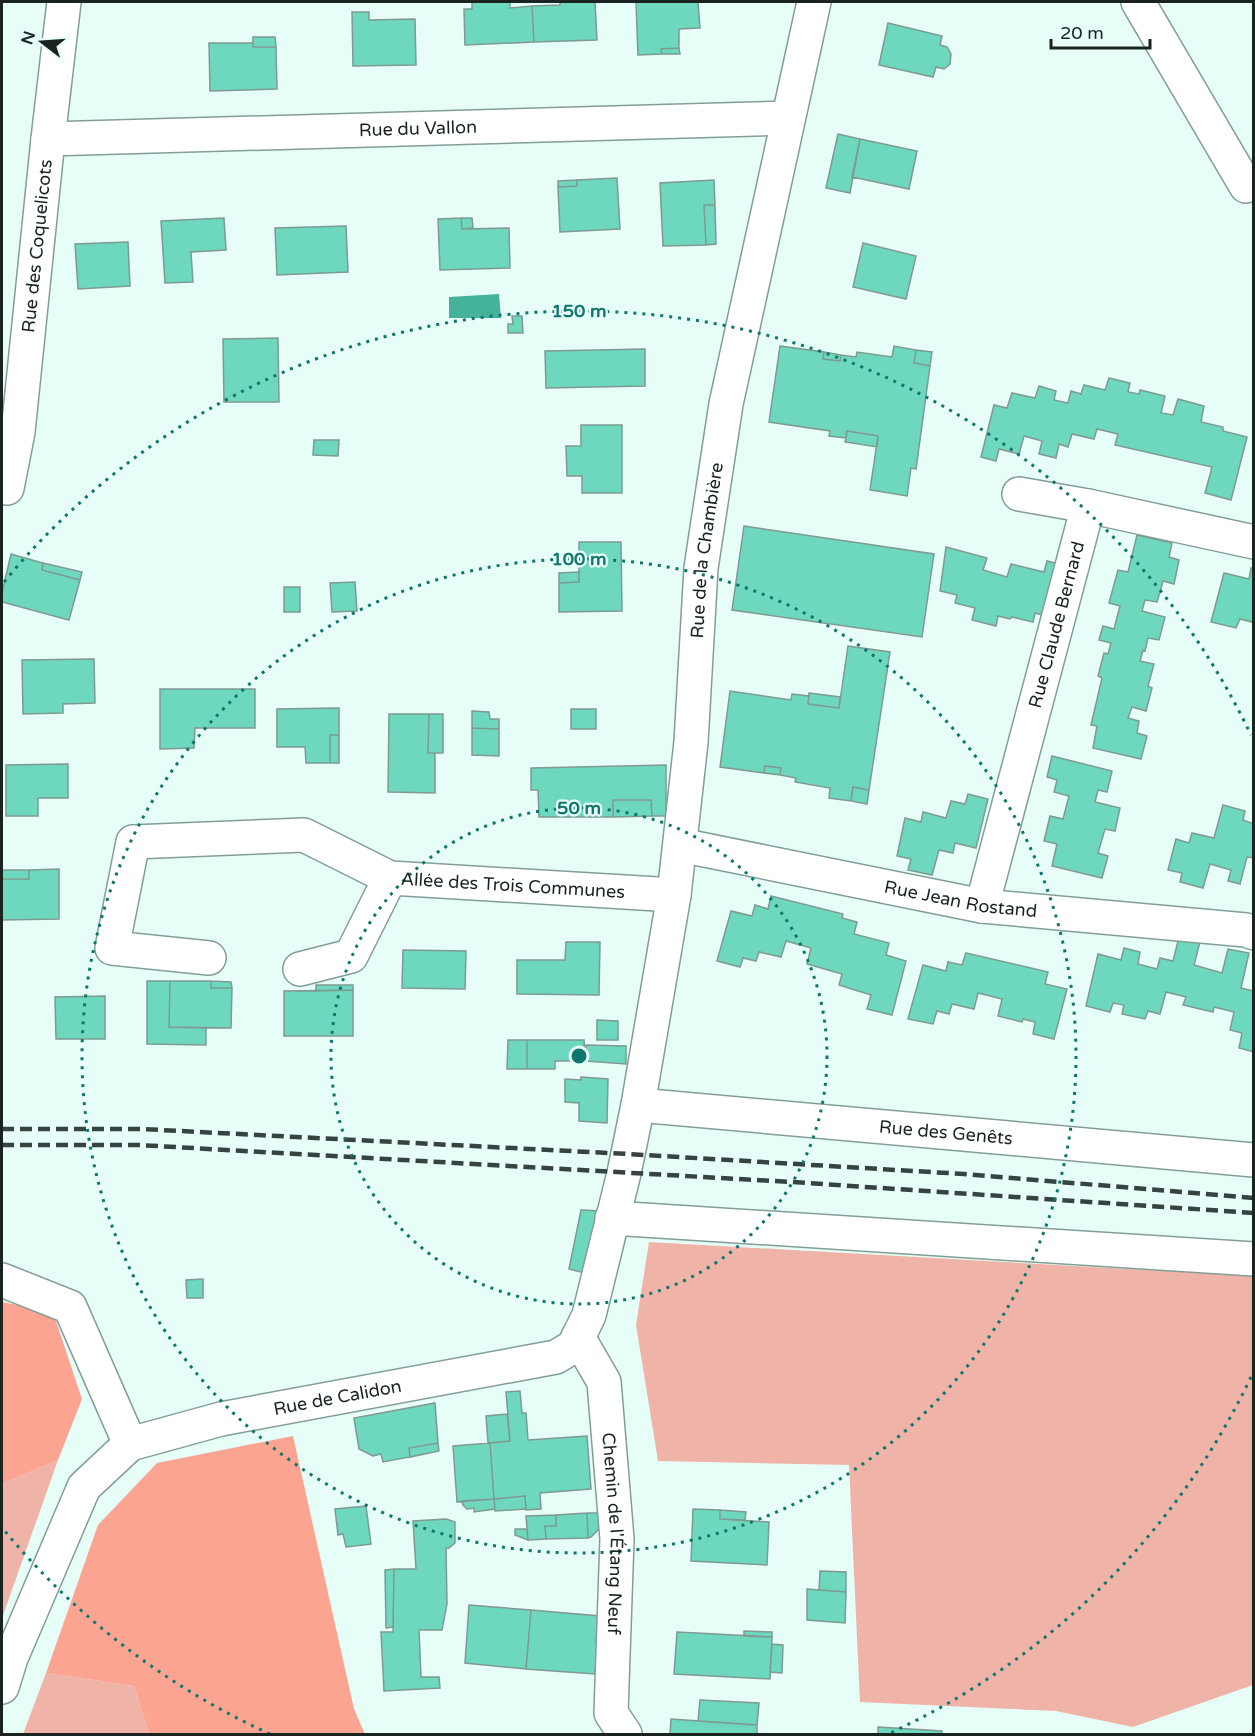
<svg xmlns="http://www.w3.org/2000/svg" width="1255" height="1736" font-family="'Varela Round',sans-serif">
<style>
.green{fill:#efb4a7}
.forest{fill:#fba492}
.water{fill:#44b39a}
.building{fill:#6dd8be;stroke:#7e9a91;stroke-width:1.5}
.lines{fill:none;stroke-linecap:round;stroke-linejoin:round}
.minor-casing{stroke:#829e96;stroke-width:36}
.minor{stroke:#fff;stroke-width:33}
.rail{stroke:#36433f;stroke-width:4.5;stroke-dasharray:12 6;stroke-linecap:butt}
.ring{fill:none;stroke:#0f766e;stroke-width:3;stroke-dasharray:3 6}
.labels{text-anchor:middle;stroke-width:4.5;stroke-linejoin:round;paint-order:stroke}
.street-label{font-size:18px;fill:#192421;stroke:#e6fef7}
.centre{fill:#0f766e;stroke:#e6fef7;stroke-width:3}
.ring-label{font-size:18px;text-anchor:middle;font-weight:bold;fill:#0f766e;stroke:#e6fef7;stroke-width:4.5;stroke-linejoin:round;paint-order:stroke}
</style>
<rect width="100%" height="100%" fill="#e6fef7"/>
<path class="green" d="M649,1242L1253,1276V1685L1133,1727L1056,1711L860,1702L849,1465L658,1461L636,1325Z
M58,1460L7,1604L2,1619V1484Z
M46,1673L134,1686L149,1734H23Z"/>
<path class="forest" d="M2,1302L53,1312L82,1399L58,1460L2,1484Z
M293,1436L354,1709L365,1734H149L134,1686L46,1673L98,1525L157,1463Z"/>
<path class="water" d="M499,294L501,318H449V297Z"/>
<path class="building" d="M472,2H510V8L532,6L534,42L465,45L464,9H472Z
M560,2H595L597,40L534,42L532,6L560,5Z
M636,2H698L700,28L679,29V48L661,49L662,54L638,55Z
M352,12H369V20L415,19L416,65L353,66Z
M888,23L942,36L940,45L947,47L951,54L950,64L944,69L936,67L933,77L879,65Z
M253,37H275L276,47H253Z
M209,43H253V47H276L277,89L210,91Z
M679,48L680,54H662L661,49Z
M838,134L860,139L850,193L826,188Z
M860,139L917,151L909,189L852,177Z
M617,178L620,229L560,232L558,187L577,186V180Z
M577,180V186L558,187V181Z
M714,180L715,205H704L706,245L663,246L660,183Z
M704,205H715L716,244L706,245Z
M224,218L226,250L191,252L193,282L165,283L161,221Z
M461,218H472L473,228L462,229Z
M461,218L462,229L509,228L510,268L440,270L438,219Z
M346,226L348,272L277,275L275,228Z
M128,242L130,286L78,289L75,244Z
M863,243L916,256L906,299L853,287Z
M512,316H522L523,333H508V324H513Z
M278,338L279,402H224L223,339Z
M780,346L824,352L823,359L840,361L841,355L856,357L857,352L892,357L894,346L916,350L914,363L930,366L916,469L911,468L907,496L870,490L878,436L847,431L846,438L829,436L830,431L769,422Z
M645,349V386L546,388L545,351Z
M916,350L932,352L930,366L914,363Z
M824,352L841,355L840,361L823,359Z
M1109,378L1130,383L1128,392L1139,394L1140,390L1165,396L1161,413L1173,415L1178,399L1204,406L1201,422L1223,427V431L1247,437L1231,500L1205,493L1212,467L1115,445L1118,434L1097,429L1094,439L1072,434L1068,447L1059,444L1056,458L1039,454L1042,441L1024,436L1019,454L999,449L996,461L981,457L994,405L1007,408L1012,393L1035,398L1039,386L1056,391L1054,400L1068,403L1071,391L1081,394L1084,385L1105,390Z
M581,425H622V493H582V476H567L566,446H581Z
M847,431L878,436L877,447L845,442Z
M314,440H339L338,456L313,455Z
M744,526L934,554L922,637L732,610Z
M1137,535L1172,543L1169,557L1179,560L1174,584L1163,581L1157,602L1145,600L1142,611L1165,617L1159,640L1148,638L1145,651L1143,650L1140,661L1154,664L1148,686L1152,688L1146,711L1132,707L1128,718L1139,721L1137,733L1147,736L1141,759L1093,748L1097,726L1091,725L1102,678L1098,676L1104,653L1108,654L1111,643L1099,640L1103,626L1114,629L1120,606L1109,603L1118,570L1128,572Z
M579,542H621L622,611L559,612V583L579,582Z
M946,547L987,558L983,570L1007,577L1011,564L1044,572L1047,561L1059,564L1046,616L1035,613L1033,622L1012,617L1010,619L998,616L996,626L972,620L975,608L955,603L957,595L940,591Z
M11,554L43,563L42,570L80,580L69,620L2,602V593Z
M43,563L82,572L80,580L42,570Z
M1251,568L1254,569V616L1252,622L1240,619L1236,628L1211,622L1224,573L1249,579Z
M579,572V582L559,583V573Z
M355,582L357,611L332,612L330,583Z
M284,587H300V612H284Z
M848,646L890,652L869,790L853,787L851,801L829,798L830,788L795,782L796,778L780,775L781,768L765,766L764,773L720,767L730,691L791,700L792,694L809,696L808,704L839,708Z
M94,659L95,703L63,704V713L23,714L22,660Z
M160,689H255V728H195L194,748L160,749Z
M809,693L840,697L839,708L808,704Z
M339,708V735H330V763H306L305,747H277V709Z
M571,709H596V729H571Z
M472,711L489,712L490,719H499V729L472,728Z
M389,714H429L428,753H435V793L388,792Z
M429,714H443V753H428Z
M472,728L499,729V756L472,755Z
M330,735H339V763H330Z
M1052,756L1112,771L1107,792L1098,790L1095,802L1120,808L1115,831L1105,829L1098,853L1108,856L1102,878L1052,866L1057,844L1044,841L1050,816L1063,819L1069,796L1054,792L1057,780L1047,777Z
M68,764V798H38V816H6V765Z
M666,765V816H652L651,800H613V817H539L538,790H531V768Z
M765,766L781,768L780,775L764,773Z
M853,787L869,790L867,804L851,801Z
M968,794L988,799L976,848L955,843L953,853L939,850L932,875L908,870L911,859L897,856L905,818L921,822L923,812L946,818L951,801L965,804Z
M613,800H651L652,816L613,817Z
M1223,805L1245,811L1243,820L1254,824V858L1247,857L1240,884L1228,881L1231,870L1210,864L1203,888L1180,882L1182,873L1168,870L1176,839L1189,843L1192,833L1214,838Z
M59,869V919L2,920V879H29V870Z
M2,870H29V879H2Z
M771,896L843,914L842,918L857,922L854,934L889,943L886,955L906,961L892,1015L867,1009L871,995L839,985L842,974L807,964L811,948L786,941L781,957L759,952L756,961L743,958L740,967L717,961L731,911L752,916L755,905L768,909Z
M1179,937L1200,942L1194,965L1222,973L1228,949L1249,953L1241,988L1254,991V1052L1239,1048L1242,1033L1230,1030L1234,1012L1214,1007L1213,1012L1183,1005L1186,997L1166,992L1160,1014L1148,1011L1145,1019L1122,1014L1124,1005L1113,1003L1110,1012L1086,1006L1098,954L1121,960L1124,948L1140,952L1138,964L1157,969L1160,958L1173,961Z
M566,942H600L599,995L517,994V960H565Z
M403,950L466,951L465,989L402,988Z
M966,953L1048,972L1045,984L1067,989L1054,1039L1033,1034L1035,1022L1023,1019L1022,1022L998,1016L1002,999L978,993L974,1009L952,1004L949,1014L937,1011L933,1024L908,1019L923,965L946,971L948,962L962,965Z
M147,981H170L169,1027L206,1028V1045L147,1044Z
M170,981H211V988H232L231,1028L169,1027Z
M211,981L231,982L232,988H211Z
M316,985H353V990L316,991Z
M353,990V1036H284V991Z
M105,996V1039H56L55,997Z
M597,1020L618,1021V1040H597Z
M508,1040H527V1069H507Z
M527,1040H584L585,1061H555V1069H527Z
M586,1045L626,1046V1064L586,1061Z
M581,1077L608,1079L607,1123L579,1121V1103L565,1102V1079L581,1080Z
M581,1210L603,1211L589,1274L569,1269Z
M203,1279V1298H187L186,1280Z
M520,1391L522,1413H526L528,1440L587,1436L591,1489L540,1493L541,1509L526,1510L525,1496L494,1499L490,1443L510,1441L506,1392Z
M435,1403L438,1443L409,1448L410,1457L383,1462L381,1454L373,1456L359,1449L354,1418Z
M507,1414L510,1441L488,1443L486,1416Z
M438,1443L439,1451L410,1457L409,1448Z
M490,1443L494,1499L457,1502L453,1446Z
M525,1496L526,1509L495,1511L494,1499Z
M494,1499L495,1509L474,1512V1508L467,1509L463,1505L462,1501Z
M366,1506L371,1544L346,1547L343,1534L338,1535L335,1509Z
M693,1509L720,1510V1519L769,1522L767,1565L691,1561Z
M720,1510L746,1512L745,1520L720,1519Z
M587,1513L588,1538L546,1539L545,1526H556V1515Z
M587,1513H601V1527L591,1537L588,1538Z
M556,1515V1526H545L546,1539L528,1540L526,1516Z
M446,1519L455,1522V1543L449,1548H446L447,1604L442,1630H419L421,1677H439L440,1688L384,1691L381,1632H393L394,1569H416L413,1521Z
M515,1529H527L528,1540L515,1535Z
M394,1569L393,1627L386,1628L385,1570Z
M820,1571L846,1572V1592L819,1590Z
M807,1589L846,1592L845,1623L807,1620Z
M469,1605L531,1610L526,1669L465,1663Z
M531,1610L600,1616L595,1674L526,1669Z
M744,1631L772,1632V1637L744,1636Z
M677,1632L772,1637L770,1679L674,1674Z
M772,1644L783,1645L782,1673L770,1672Z
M700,1700L759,1703L757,1725L698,1721Z
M671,1719L757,1725V1734H670Z
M878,1727L942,1731V1734H878Z"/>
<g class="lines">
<g class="minor-casing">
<g id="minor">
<path d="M1138,2L1246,186"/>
<path id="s1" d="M48,139L788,118"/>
<path id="s2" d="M7,488L18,432L48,139L64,2"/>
<path d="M1019,494L1088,506"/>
<path id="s3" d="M680,845L982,906L1246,930L1254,933"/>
<path id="s4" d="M982,906L1088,506L1254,542"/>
<path id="s5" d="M209,958L112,948L133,842L304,835L390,878L674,895"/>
<path d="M300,969L351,956L390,878"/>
<path id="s6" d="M638,1105L1254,1160"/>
<path d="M612,1218L1254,1259"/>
<path d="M2,1280L70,1307L130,1444"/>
<path id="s7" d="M578,1337L604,1382L617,1539L611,1713L625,1734"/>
<path id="s8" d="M2,1687L11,1658L84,1487L130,1444L221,1419L556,1357L574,1346L589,1315L624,1173L638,1105L674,895L691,742L701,568L726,404L814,2"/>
</g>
</g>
<use href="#minor" class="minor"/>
<path class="rail" d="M2,1129H141L628,1154L964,1174L1254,1198
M2,1145H139L792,1182L1254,1213"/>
</g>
<g class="ring">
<circle cx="579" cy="1056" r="248"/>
<circle cx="579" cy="1056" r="497"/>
<path d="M1251 1377A745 745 0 0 1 888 1734M270 1734A745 745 0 0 1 4 1530M4 582A745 745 0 0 1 1251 735"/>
</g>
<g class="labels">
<g class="street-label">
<text dy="6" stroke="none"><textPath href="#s1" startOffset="370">Rue du Vallon</textPath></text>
<text dy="6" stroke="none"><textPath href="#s2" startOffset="244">Rue des Coquelicots</textPath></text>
<text dy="6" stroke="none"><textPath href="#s8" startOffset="1545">Rue de la Chambière</textPath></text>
<text dy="6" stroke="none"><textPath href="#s4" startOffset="291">Rue Claude Bernard</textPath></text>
<text dy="6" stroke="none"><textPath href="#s5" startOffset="596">Allée des Trois Communes</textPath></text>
<text dy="6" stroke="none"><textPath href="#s3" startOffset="286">Rue Jean Rostand</textPath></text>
<text dy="6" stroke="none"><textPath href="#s6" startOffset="309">Rue des Genêts</textPath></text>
<text dy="6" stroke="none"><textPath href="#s8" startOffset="492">Rue de Calidon</textPath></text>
<text dy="6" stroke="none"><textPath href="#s7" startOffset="204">Chemin de l'Étang Neuf</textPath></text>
</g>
</g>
<circle cx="579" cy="1056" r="9" class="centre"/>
<g class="ring-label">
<text x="579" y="317">150 m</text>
<text x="579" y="565">100 m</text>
<text x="579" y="814">50 m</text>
</g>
<rect width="1255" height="1736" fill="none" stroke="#192421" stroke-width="6"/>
<g transform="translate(42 42) rotate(287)" stroke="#e6fef7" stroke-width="4.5" paint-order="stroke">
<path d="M0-4.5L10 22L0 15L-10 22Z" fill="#192421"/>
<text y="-9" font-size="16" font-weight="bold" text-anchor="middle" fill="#192421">N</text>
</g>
<path d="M1051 39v9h99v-9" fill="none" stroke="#192421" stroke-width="3"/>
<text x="1060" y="39" font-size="18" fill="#192421" stroke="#e6fef7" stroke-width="4.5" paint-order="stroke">20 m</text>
</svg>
